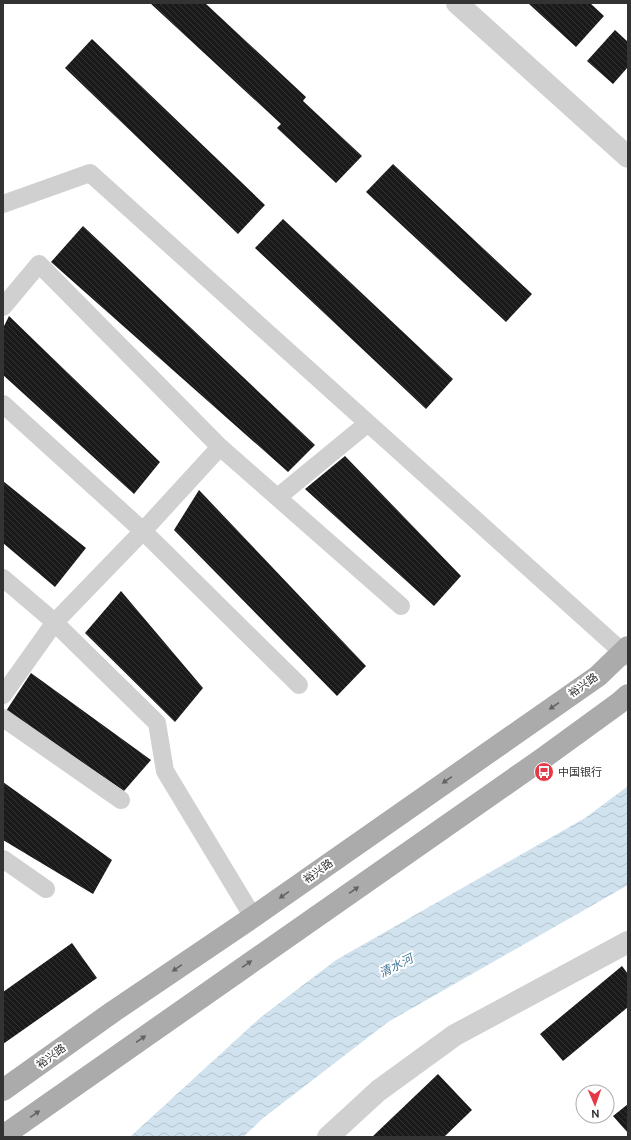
<svg xmlns="http://www.w3.org/2000/svg" width="631" height="1140" font-family="'DM Sans','Noto Sans SC',sans-serif">
<style>
.water{fill:url(#water-waves)}
.building{fill:url(#building-back-hatch)}
.lines{fill:none;stroke-linecap:round;stroke-linejoin:round}
.minor{stroke:#d0d0d0;stroke-width:18}
.tertiary{stroke:#d0d0d0;stroke-width:22}
.primary{stroke:#ababab;stroke-width:22}
.oneway{fill:#636363}
.labels{text-anchor:middle;stroke-width:4;stroke-linejoin:round;paint-order:stroke}
.street-label{font-size:11px;fill:#333;stroke:#fff}
.poi-label{font-size:11px;fill:#333;stroke:#fff;text-anchor:start}
.water-label{font-size:12px;font-style:italic;fill:#3f7597;stroke:#fff}
</style>
<defs>
<pattern id="water-waves" width="16" height="10" patternUnits="userSpaceOnUse"><rect width="16" height="10" fill="#cfe2ee"/><path d="M0 5q4-4 8 0t8 0" fill="none" stroke="#b2c2cd"/></pattern>
<pattern id="building-back-hatch" width="6" height="6" patternUnits="userSpaceOnUse"><rect width="6" height="6" fill="#1a1a1a"/><path d="M-1 5l2 2M0 0l6 6M5-1l2 2" fill="none" stroke="#333"/></pattern>
</defs>
<rect width="100%" height="100%" fill="#fff"/>
<path class="water" d="M628,786V885L388,1022L262,1119L243,1137H130L261,1017L336,960L585,818Z"/>
<path class="building" d="M150,3H205L306,97L303,101L362,156L336,183L277,128L281,124Z
M528,3H590L604,16L576,47Z
M615,30L628,42V67L613,84L587,61Z
M92,39L265,205L238,234L65,68Z
M393,164L532,294L506,322L366,192Z
M283,219L453,379L426,409L255,248Z
M83,226L315,445L288,472L51,262Z
M9,316L160,462L134,494L3,375V328Z
M345,456L461,576L434,606L305,489Z
M3,481L86,548L55,587L3,543Z
M199,490L366,666L337,696L174,530Z
M121,591L203,688L175,722L85,633Z
M31,673L151,760L124,791L6,711Z
M3,782L112,860L93,894L3,840Z
M72,943L97,978L3,1044V992Z
M622,966L628,974V1007L563,1061L540,1034Z
M438,1074L472,1110L444,1137H372Z
M628,1104V1133L613,1116Z"/>
<g class="lines">
<path class="minor" d="M3,204L90,173L628,657
M3,307L39,264L220,447L401,606
M3,404L143,531L55,622L3,695
M220,447L143,531L299,685
M278,497L368,423
M3,578L51,619L157,723L165,771L253,917
M3,718L121,800
M3,859L46,889"/>
<path class="tertiary" d="M457,3L628,157
M328,1137L378,1091L455,1035L628,942"/>
<path class="primary" d="M3,1090L114,1011L253,917L598,676L628,647
M3,1136L542,759L619,703L628,695"/>
</g>
<defs><path id="oneway-solid" d="M-6-.8H1V-3.2L6.5 0L1 3.2V.8H-6Z"/></defs>
<g class="oneway">
<use href="#oneway-solid" transform="translate(554 706) rotate(146)"/>
<use href="#oneway-solid" transform="translate(447 780) rotate(145)"/>
<use href="#oneway-solid" transform="translate(354 890) rotate(-35)"/>
<use href="#oneway-solid" transform="translate(284 895) rotate(145)"/>
<use href="#oneway-solid" transform="translate(247 964) rotate(-35)"/>
<use href="#oneway-solid" transform="translate(177 968) rotate(146)"/>
<use href="#oneway-solid" transform="translate(141 1039) rotate(-35)"/>
<use href="#oneway-solid" transform="translate(35 1114) rotate(-35)"/>
</g>
<defs>
<g id="bus-disc" transform="scale(1)"><circle r="9.5" fill="#e63946" stroke="#fff"/><path d="M-5-6H5V4H4V6H2V4H-2V6H-4V4H-5ZM-3.5-4V0h7V-4ZM-3.5 1.2v1.5H-2V1.2ZM2 1.2v1.5H3.5V1.2Z" fill="#fff"/></g>
</defs>
<g fill-rule="evenodd">
<use href="#bus-disc" x="544" y="772"/>
</g>
<g class="labels">
<g class="street-label">
<text transform="translate(583 685) rotate(-35)" y="4">裕兴路</text>
<text transform="translate(318 871) rotate(-35)" y="4">裕兴路</text>
<text transform="translate(51 1056) rotate(-36)" y="4">裕兴路</text>
</g>
<g class="poi-label">
<text x="558" y="776">中国银行</text>
</g>
<g class="water-label">
<text transform="translate(396 966) rotate(-27)" y="4">清水河</text>
</g>
</g>
<rect width="631" height="1140" fill="none" stroke="#333333" stroke-width="8"/>
<g transform="translate(595 1104) rotate(178)"><circle r="19" fill="#ffffff" stroke="#adadad"/>
<path d="M0-3L7 15L0 10L-7 15Z" fill="#e63946"/>
<text y="-6" font-size="11" font-weight="bold" text-anchor="middle" fill="#333333">N</text>
</g>
</svg>
